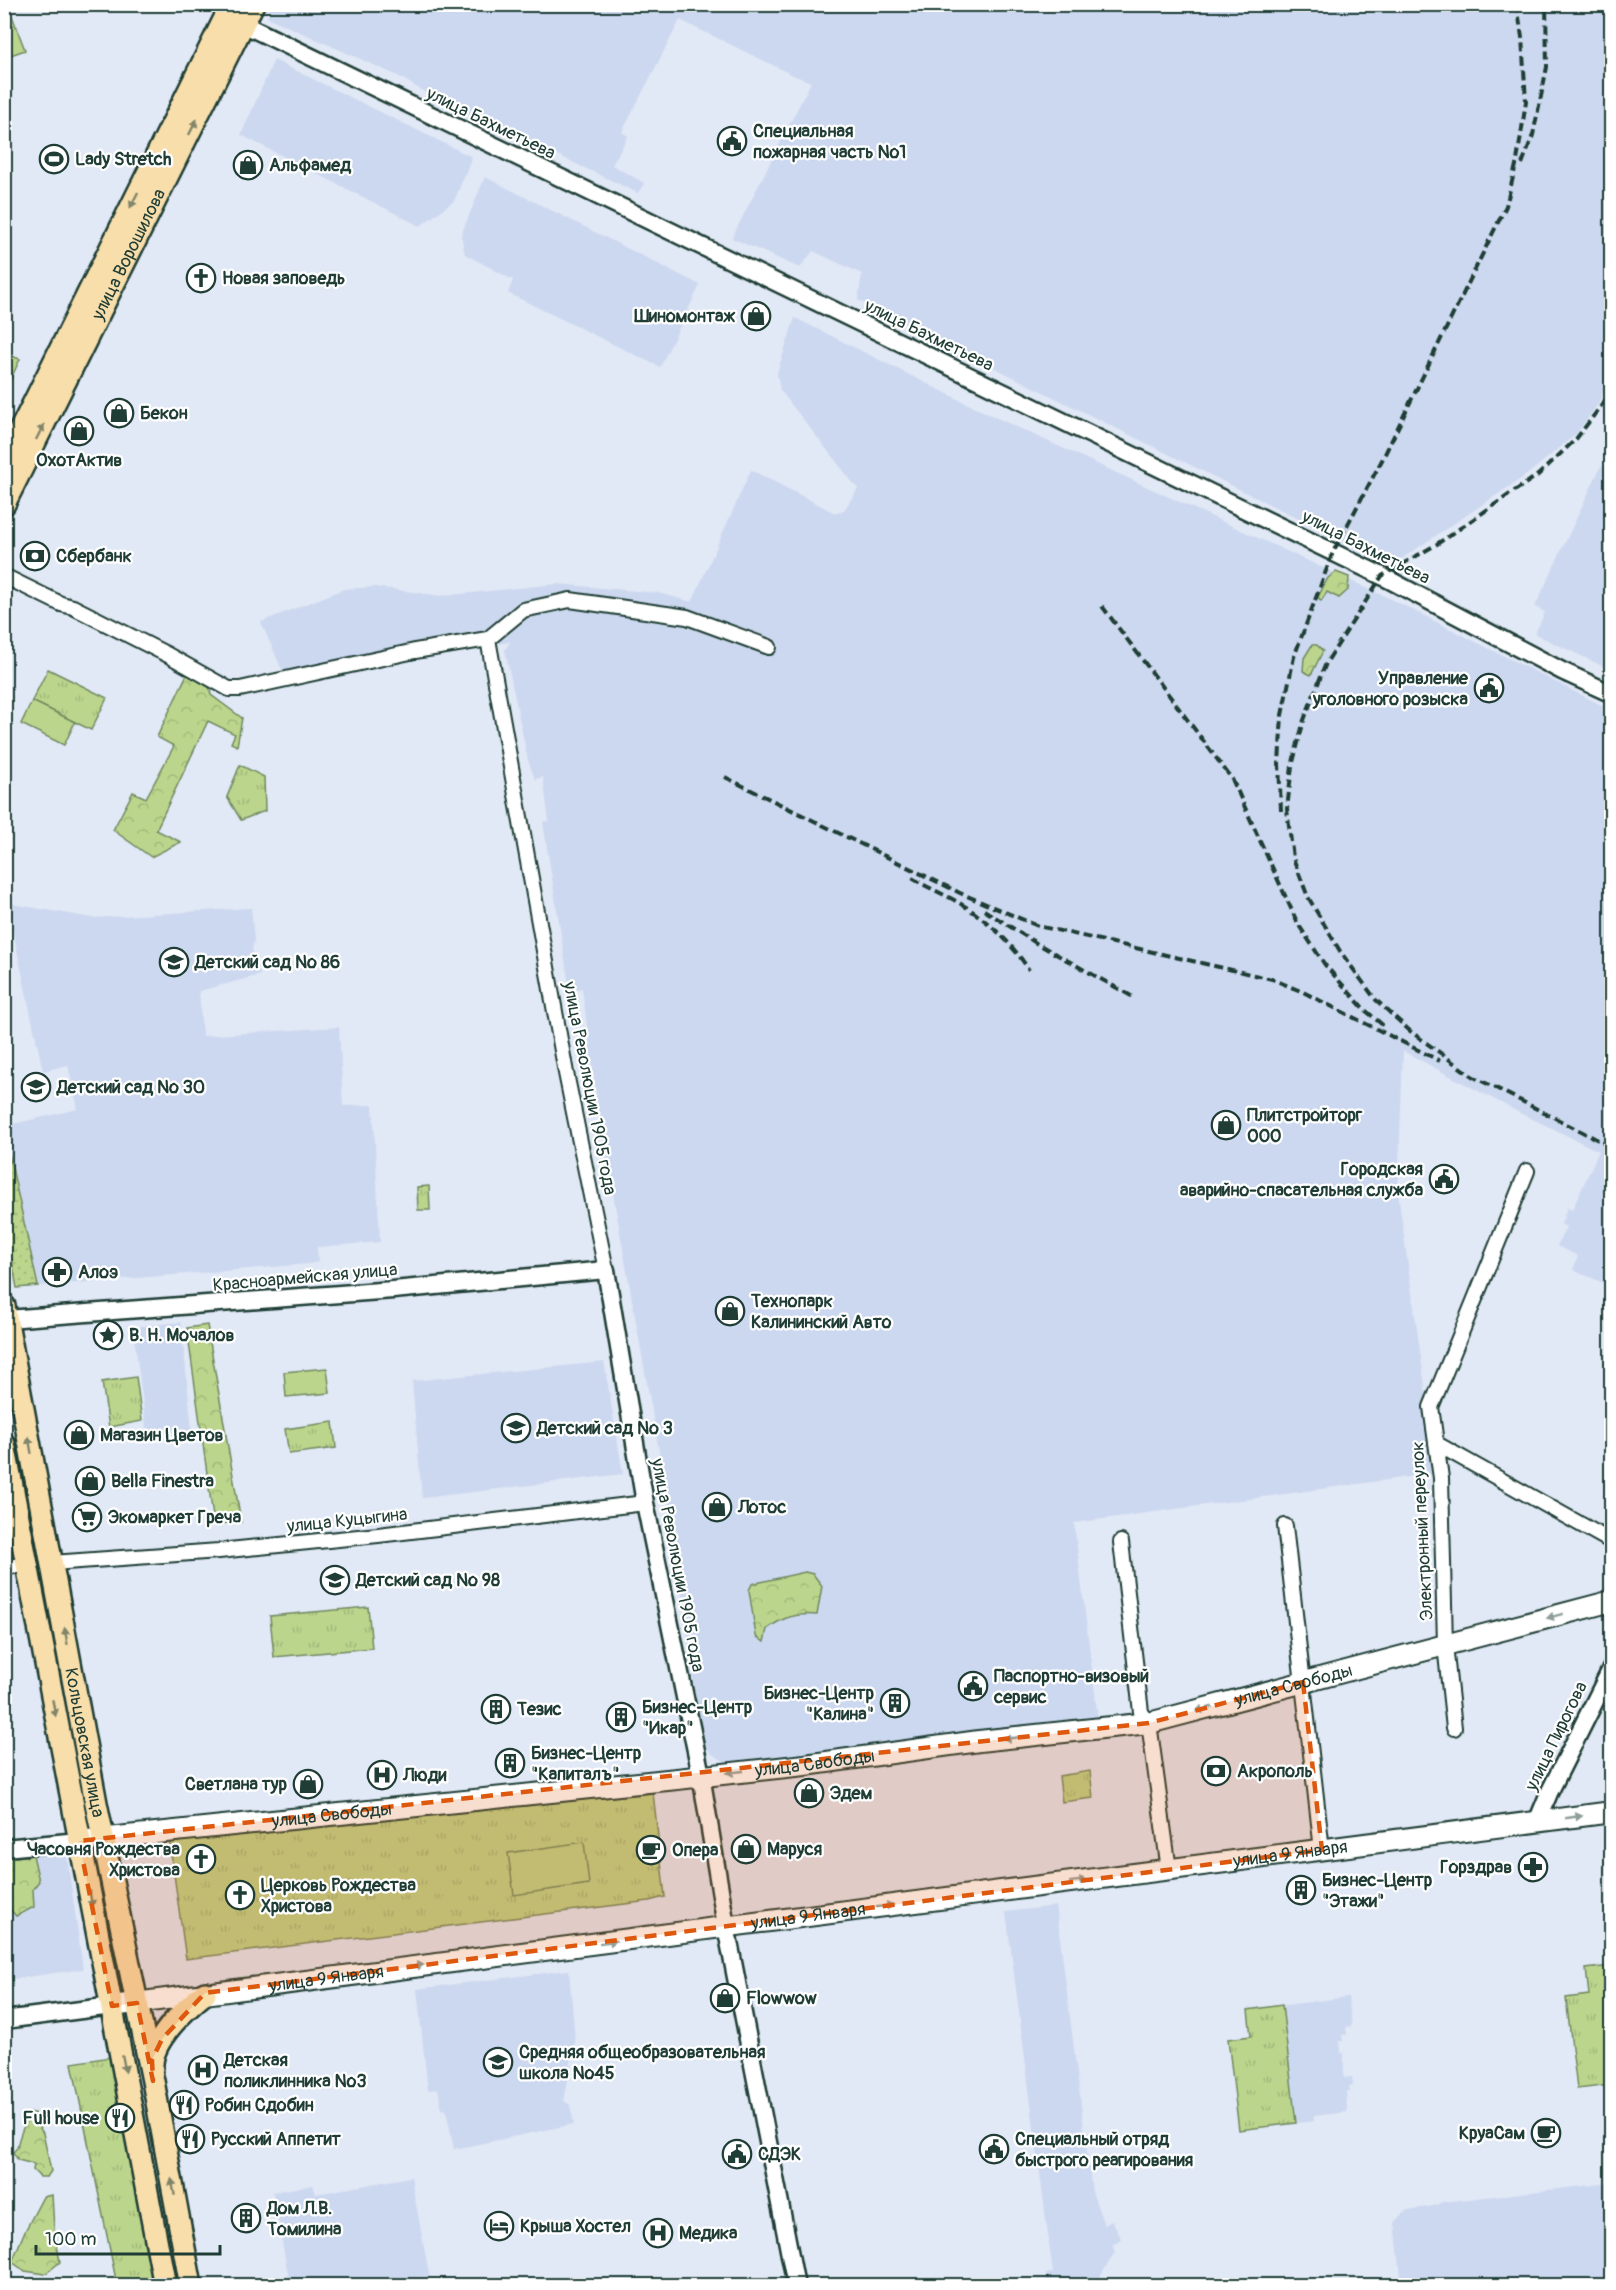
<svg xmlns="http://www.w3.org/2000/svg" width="1616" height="2290" font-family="Pangolin,sans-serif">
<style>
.built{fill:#ccd8ef}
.grass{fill:url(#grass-dots);stroke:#6e8960;stroke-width:1.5}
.forest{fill:url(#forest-crowns);stroke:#6e8960;stroke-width:1.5}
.park{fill:url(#park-tufts);stroke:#6e8960;stroke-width:1.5}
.pitch{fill:#bcd58c;stroke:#6e8960;stroke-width:1.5}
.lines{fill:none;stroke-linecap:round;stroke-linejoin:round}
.minor-casing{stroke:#1f3d34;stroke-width:18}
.tertiary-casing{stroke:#1f3d34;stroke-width:21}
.secondary-casing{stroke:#1f3d34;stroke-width:24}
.primary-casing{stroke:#1f3d34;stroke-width:26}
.minor{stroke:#fff;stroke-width:14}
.tertiary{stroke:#fff;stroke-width:16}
.secondary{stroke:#fff;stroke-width:20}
.primary{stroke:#f8deab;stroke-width:21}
.rail{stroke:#1f3d34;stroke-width:4;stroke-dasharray:9 4.5;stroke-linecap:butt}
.oneway{fill:#81856a}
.oneway2{fill:#8f9e9a}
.marked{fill:#de580e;fill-opacity:0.2;stroke:#de580e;stroke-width:4.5;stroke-dasharray:12 8;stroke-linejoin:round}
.labels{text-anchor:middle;stroke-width:4.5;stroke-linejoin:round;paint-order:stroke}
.street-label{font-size:18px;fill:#1f3d34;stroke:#fff}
.poi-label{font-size:18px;font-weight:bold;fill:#1f3d34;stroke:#fff;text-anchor:start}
</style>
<defs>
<pattern id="grass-dots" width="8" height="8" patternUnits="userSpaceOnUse" patternTransform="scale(1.5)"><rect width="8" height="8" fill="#bcd58c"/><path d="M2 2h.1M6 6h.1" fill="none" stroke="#a1b879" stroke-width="1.8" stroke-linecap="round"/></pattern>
<pattern id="forest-crowns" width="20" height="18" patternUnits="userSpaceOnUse" patternTransform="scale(1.5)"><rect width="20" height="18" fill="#bcd58c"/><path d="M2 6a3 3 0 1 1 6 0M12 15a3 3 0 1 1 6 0" fill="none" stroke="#a1b879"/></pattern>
<pattern id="park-tufts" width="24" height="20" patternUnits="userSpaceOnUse" patternTransform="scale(1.5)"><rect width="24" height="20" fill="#bcd58c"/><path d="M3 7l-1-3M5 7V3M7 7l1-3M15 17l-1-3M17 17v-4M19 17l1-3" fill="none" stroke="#a1b879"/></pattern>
</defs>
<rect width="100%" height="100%" fill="#e1e8f6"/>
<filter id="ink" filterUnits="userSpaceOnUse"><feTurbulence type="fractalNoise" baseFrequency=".0167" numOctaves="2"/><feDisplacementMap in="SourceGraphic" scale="12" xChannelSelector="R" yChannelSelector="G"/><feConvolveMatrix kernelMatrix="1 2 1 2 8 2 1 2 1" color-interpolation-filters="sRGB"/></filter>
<g filter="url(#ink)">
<path class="built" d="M273,4L1611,5V375L1598,404L1577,433L1528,474L1392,565L858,300L862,274L813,251L800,268L732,238L811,82L795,76L680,20L622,132L628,136L612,165L644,183L638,193L426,93L398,76L267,17Z
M274,60L472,157L454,201L420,226L241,135Z
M485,177L700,285L660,367L508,293L513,280L465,254L461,235Z
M795,318L984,412L1395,601L1611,710V1286L1573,1270L1578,1256L1557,1246L1566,1227L1561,1224L1567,1208L1572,1210L1599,1151L1520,1113L1403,1051L1398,1193L1437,1473L1074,1523L1099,1727L731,1765L712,1754L701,1739L676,1545L599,1115L582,988L570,991L543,822L549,821L543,777L535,779L528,760L505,650L510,642L283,672L261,622L344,589L376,587L441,596L557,584L658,593L692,602L751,470L835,513L844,510L858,489L780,390L777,373Z
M1601,466L1612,471L1611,670L1535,634L1545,612L1535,607Z
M7,903L92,918L251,908L254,940L252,950L260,975L199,991L202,1036L339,1027L343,1106L373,1105L380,1242L317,1247L318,1262L308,1264L38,1286L9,1154L5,1126L78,1109L68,1065L43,1071Z
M181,1322L192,1431L163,1433V1439L148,1441L133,1327Z
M604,1362L623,1474L422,1498L412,1381Z
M66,1850L83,1969L5,1980L4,1858Z
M1056,1906L1092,2192L1104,2225L1112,2221L1122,2240L1112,2245L1115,2252L1095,2285H1047L1046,2274L1053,2273L1006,1912Z
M569,1970L575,2041L564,2101L570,2105L574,2124L454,2149L446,2109L442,2110L438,2089L428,2090L417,1989Z
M1348,1997L1352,2026L1346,2027L1347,2035H1342L1343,2041H1340L1341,2053H1344V2078L1352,2077L1353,2085L1349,2086L1350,2091H1346L1347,2112L1314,2116V2121L1239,2130L1228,2039L1251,2036L1248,2010Z
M411,2177L431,2285H290L273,2192L313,2185L316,2194Z
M1611,2183V2285H1402L1395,2222L1407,2210L1434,2206L1442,2202Z"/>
<path class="grass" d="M8,1146L9,1154L38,1286L17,1288L5,1223L4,1147Z"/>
<path class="forest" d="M1336,572L1349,577L1348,590L1339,598L1327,592L1321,601L1318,597L1328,578Z
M1312,645H1317L1323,651L1311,675L1303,671L1304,658Z
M189,670L208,681L211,695L242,718L237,746L231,743L235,734L208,721L156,830L181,842L151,857L113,830L133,792L146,798L174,746L157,737Z
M207,1325L241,1522L214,1524L187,1328Z
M805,1572L813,1574L822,1586L817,1615C796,1613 783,1617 767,1629L764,1642L756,1636L749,1590L752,1584Z
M33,1855L39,1881L33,1889L34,1907L16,1916L5,1904V1858Z
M29,2113H34L36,2122L43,2133L51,2171L47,2177H40L33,2170L34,2164L18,2160L13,2152L17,2148C19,2134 25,2126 29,2113Z
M52,2195L54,2229L60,2262L45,2274L25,2271L12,2262L24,2233L43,2197Z"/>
<path class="park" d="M5,4L8,5L25,50L5,57Z
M5,354L20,359L5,392L4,354Z
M48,669L107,698L91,730L32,701Z
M240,765L264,777L265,811L241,820L227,797Z
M429,1186L430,1210H418L417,1187Z
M136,1377L142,1421L109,1427L102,1382Z
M333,1422L336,1448L289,1454L285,1429Z
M5,1500L16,1561H5Z
M368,1607L372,1648L274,1657L270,1616Z
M1090,1771L1093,1798L1062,1802L1059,1776Z
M653,1793L665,1897L649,1901L186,1959L169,1839Z
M1611,1966V2085L1577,2089L1566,1998L1589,1995L1586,1969Z
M1282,2005L1296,2123L1239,2130L1228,2039L1251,2036L1248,2010Z
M110,2057L154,2285H117L72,2063Z"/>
<path class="pitch" d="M32,701L75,722L64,745L21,724Z
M327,1368L330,1393L286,1397L284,1372Z
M584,1842L589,1884L514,1895L508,1853Z"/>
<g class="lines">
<g class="minor-casing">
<path id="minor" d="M4,576L61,604L73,607L168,655L229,689H240L415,651L488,639
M488,639L566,1073L606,1270
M488,639L523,610L570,600L687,617L769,647
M1437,1444L1612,1542
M1285,1526L1322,1850
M1121,1542L1141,1712L1149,1723L1169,1870
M52,1563L219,1551L378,1535L645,1503
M4,1567L27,1565
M1454,1728L1445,1645L1441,1478L1431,1407L1527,1171"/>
</g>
<g class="tertiary-casing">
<path id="tertiary" d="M233,19L1382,576L1562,671L1612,694
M7,1319L393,1290L606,1270L645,1503L701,1775L726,1926L796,2286
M1537,1822L1549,1793L1612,1667
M4,1848L79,1841
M4,2020L112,2006"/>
</g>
<g class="secondary-casing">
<g id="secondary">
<path id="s1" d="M79,1841L677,1779L805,1765L979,1741L1149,1723L1612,1601"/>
<path id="s2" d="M112,2006L1612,1812"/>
</g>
</g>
<g class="primary-casing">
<g id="primary">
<path d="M4,463L232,4"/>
<path id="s3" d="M4,504L253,4"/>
<path id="s4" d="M4,1306L96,1803L153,2081L191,2286"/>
<path d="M4,1444L165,2286"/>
<path d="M152,2068C150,2041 185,2009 205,1993"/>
</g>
</g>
<use href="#minor" class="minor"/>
<use href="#tertiary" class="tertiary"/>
<use href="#secondary" class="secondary"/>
<use href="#primary" class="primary"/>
<path class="rail" d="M1522,164L1533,135L1547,67L1546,4
M1612,388L1604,402L1576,439L1538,475L1437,544L1382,576L1326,663L1304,720L1292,766L1287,809L1293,858L1308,897L1340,951L1376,1000L1410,1031L1472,1076L1612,1147
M1102,606L1232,779L1298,924L1325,965L1365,1010L1385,1027
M725,777L960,893L1038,926L1272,979L1303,992L1440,1061
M1281,811L1279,763L1282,715L1294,657L1314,603L1333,552L1382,460L1506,206L1517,161L1526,102L1522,37L1517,4
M912,878C930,889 949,896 966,907C992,924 1012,944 1029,970
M984,910L1036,943L1135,998"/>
</g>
<defs><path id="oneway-solid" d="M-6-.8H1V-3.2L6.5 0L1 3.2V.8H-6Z" transform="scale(1.5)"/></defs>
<g class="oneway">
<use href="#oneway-solid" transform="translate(193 127) rotate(-63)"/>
<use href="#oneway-solid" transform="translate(134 200) rotate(117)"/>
<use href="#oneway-solid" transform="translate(40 432) rotate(-63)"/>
<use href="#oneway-solid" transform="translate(30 1445) rotate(-100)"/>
<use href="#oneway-solid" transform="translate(66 1636) rotate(-100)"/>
<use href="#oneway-solid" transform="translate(54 1708) rotate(79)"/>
<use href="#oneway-solid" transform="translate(91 1899) rotate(79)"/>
<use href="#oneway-solid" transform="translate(124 2064) rotate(79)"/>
<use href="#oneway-solid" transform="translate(173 2187) rotate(-101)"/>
</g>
<g class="oneway2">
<use href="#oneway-solid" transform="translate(1555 1616) rotate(165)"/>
<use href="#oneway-solid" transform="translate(1204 1709) rotate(165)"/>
<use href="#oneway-solid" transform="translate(1012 1738) rotate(174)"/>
<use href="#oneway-solid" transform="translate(735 1772) rotate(174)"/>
<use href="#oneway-solid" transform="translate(1574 1817) rotate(-8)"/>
<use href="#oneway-solid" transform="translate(1078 1881) rotate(-7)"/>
<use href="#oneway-solid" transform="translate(885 1906) rotate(-7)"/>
<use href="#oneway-solid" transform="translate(608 1942) rotate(-7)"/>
<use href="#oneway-solid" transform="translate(415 1966) rotate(-7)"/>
</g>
</g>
<path class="marked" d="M1303,1682L1322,1850L205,1993L162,2039L152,2060L153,2081L137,2003L112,2006L79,1841L1149,1723Z"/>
<defs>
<g id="civic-ring" transform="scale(1.5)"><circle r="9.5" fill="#fff" stroke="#1f3d34" stroke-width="1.5"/><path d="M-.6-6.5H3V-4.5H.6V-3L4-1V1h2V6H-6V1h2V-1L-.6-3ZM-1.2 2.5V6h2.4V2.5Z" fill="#1f3d34"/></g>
<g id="stadium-ring" transform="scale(1.5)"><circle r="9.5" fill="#fff" stroke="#1f3d34" stroke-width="1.5"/><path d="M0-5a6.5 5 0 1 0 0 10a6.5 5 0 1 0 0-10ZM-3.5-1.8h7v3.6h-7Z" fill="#1f3d34"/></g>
<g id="shop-ring" transform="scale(1.5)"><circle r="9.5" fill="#fff" stroke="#1f3d34" stroke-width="1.5"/><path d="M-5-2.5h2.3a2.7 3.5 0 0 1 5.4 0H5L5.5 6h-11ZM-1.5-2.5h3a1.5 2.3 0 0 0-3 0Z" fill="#1f3d34"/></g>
<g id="church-ring" transform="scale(1.5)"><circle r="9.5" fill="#fff" stroke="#1f3d34" stroke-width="1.5"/><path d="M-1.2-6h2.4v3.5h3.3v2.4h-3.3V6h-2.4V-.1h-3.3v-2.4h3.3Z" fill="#1f3d34"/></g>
<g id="bank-ring" transform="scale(1.5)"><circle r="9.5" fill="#fff" stroke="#1f3d34" stroke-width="1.5"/><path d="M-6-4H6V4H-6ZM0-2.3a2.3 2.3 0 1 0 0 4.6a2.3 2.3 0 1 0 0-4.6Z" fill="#1f3d34"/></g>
<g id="school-ring" transform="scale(1.5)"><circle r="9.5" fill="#fff" stroke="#1f3d34" stroke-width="1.5"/><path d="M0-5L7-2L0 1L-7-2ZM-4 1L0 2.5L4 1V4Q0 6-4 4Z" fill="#1f3d34"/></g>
<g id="pharmacy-ring" transform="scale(1.5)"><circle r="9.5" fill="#fff" stroke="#1f3d34" stroke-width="1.5"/><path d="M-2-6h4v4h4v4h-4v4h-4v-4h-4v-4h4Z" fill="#1f3d34"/></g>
<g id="sight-ring" transform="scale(1.5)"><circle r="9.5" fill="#fff" stroke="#1f3d34" stroke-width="1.5"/><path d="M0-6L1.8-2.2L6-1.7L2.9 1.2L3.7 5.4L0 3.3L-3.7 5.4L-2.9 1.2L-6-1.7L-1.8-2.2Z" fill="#1f3d34"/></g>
<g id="supermarket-ring" transform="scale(1.5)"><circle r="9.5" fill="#fff" stroke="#1f3d34" stroke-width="1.5"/><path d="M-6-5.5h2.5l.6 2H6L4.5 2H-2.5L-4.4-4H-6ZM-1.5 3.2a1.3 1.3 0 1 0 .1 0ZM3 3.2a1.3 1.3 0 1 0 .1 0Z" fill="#1f3d34"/></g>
<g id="building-ring" transform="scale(1.5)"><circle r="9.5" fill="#fff" stroke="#1f3d34" stroke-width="1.5"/><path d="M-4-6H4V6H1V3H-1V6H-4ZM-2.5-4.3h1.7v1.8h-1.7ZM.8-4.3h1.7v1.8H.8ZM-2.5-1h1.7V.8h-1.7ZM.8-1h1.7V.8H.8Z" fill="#1f3d34"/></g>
<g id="hospital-ring" transform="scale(1.5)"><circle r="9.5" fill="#fff" stroke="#1f3d34" stroke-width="1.5"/><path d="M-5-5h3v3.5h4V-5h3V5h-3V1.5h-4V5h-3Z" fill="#1f3d34"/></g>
<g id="cafe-ring" transform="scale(1.5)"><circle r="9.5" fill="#fff" stroke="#1f3d34" stroke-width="1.5"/><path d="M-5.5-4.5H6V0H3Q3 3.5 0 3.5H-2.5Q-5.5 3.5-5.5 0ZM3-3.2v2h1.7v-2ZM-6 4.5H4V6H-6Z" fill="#1f3d34"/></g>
<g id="restaurant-ring" transform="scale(1.5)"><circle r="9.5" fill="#fff" stroke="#1f3d34" stroke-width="1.5"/><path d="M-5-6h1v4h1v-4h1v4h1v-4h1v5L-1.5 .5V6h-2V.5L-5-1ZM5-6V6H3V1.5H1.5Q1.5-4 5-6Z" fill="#1f3d34"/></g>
<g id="hotel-ring" transform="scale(1.5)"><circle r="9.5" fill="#fff" stroke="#1f3d34" stroke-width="1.5"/><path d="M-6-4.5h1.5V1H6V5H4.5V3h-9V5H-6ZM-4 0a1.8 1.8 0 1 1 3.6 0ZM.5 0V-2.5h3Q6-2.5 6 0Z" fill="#1f3d34"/></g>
</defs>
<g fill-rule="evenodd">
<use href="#civic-ring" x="732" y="141"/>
<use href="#stadium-ring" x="54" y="159"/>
<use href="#shop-ring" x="248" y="165"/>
<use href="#church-ring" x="201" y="278"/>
<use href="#shop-ring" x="756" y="316"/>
<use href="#shop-ring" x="119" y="413"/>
<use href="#shop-ring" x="79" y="431"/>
<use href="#bank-ring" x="35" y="556"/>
<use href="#civic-ring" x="1489" y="688"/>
<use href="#school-ring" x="174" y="962"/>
<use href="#school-ring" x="36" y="1087"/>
<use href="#shop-ring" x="1226" y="1125"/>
<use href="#civic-ring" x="1444" y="1179"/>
<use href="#pharmacy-ring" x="57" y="1272"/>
<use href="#shop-ring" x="730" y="1311"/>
<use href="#sight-ring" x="108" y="1335"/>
<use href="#school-ring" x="516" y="1428"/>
<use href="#shop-ring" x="79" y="1435"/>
<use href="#shop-ring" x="90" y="1481"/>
<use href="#shop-ring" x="717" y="1507"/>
<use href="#supermarket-ring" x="87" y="1517"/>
<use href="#school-ring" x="335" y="1580"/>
<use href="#civic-ring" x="973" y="1686"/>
<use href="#building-ring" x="895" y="1703"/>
<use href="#building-ring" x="496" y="1709"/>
<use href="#building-ring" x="621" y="1717"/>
<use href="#building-ring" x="510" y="1763"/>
<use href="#bank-ring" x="1216" y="1771"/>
<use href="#hospital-ring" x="382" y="1775"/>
<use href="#shop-ring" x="308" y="1784"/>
<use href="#shop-ring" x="809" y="1793"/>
<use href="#shop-ring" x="746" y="1849"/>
<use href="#cafe-ring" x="651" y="1850"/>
<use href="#church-ring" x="201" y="1859"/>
<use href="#pharmacy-ring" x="1533" y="1867"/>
<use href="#building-ring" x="1301" y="1890"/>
<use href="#church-ring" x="240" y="1895"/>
<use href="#shop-ring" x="725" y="1998"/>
<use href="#school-ring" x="498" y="2062"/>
<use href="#hospital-ring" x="203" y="2070"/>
<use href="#restaurant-ring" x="184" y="2105"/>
<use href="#restaurant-ring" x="120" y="2118"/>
<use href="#cafe-ring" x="1546" y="2133"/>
<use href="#restaurant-ring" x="190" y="2139"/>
<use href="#civic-ring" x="994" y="2149"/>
<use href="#civic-ring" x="737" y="2154"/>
<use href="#building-ring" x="246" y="2218"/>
<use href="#hotel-ring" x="499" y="2226"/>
<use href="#hospital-ring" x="658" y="2233"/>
</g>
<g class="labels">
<g class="street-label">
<text transform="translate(491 123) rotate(26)" y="6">улица Бахметьева</text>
<text dy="6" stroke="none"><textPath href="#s3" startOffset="279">улица Ворошилова</textPath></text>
<text transform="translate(929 335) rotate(26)" y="6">улица Бахметьева</text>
<text transform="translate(1366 547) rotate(27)" y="6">улица Бахметьева</text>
<text transform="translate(590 1088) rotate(79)" y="6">улица Революции 1905 года</text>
<text transform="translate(305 1277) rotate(-5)" y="6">Красноармейская улица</text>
<text transform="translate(347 1520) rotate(-6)" y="6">улица Куцыгина</text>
<text transform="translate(1422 1531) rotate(-93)" y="6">Электронный переулок</text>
<text transform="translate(678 1565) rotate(79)" y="6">улица Революции 1905 года</text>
<text dy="6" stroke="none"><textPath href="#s1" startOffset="1226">улица Свободы</textPath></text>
<text transform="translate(1556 1736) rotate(-64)" y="6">улица Пирогова</text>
<text dy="6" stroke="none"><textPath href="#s4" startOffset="444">Кольцовская улица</textPath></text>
<text dy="6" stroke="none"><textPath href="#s1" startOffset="740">улица Свободы</textPath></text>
<text dy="6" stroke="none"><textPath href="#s1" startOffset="254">улица Свободы</textPath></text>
<text dy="6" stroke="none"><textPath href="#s2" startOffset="1188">улица 9 Января</textPath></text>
<text dy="6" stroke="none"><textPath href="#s2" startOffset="702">улица 9 Января</textPath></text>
<text dy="6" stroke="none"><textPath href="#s2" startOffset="216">улица 9 Января</textPath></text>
</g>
<g class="poi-label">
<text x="753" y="137">Специальная<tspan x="753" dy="21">пожарная часть №1</tspan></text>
<text x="75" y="165">Lady Stretch</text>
<text x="269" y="171">Альфамед</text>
<text x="222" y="284">Новая заповедь</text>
<text x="735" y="322" text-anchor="end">Шиномонтаж</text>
<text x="140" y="419">Бекон</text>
<text x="79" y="466" text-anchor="middle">ОхотАктив</text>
<text x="56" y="562">Сбербанк</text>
<text x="1468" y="684" text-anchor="end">Управление<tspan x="1468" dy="21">уголовного розыска</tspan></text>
<text x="195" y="968">Детский сад № 86</text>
<text x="57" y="1093">Детский сад № 30</text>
<text x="1247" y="1121">Плитстройторг<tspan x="1247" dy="21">ООО</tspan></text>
<text x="1423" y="1175" text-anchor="end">Городская<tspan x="1423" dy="21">аварийно-спасательная служба</tspan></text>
<text x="78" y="1278">Алоэ</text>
<text x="751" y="1307">Технопарк<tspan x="751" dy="21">Калининский Авто</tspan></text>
<text x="129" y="1341">В. Н. Мочалов</text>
<text x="537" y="1434">Детский сад № 3</text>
<text x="100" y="1441">Магазин Цветов</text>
<text x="111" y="1487">Bella Finestra</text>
<text x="738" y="1513">Лотос</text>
<text x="108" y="1523">Экомаркет Греча</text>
<text x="356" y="1586">Детский сад № 98</text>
<text x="994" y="1682">Паспортно-визовый<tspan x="994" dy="21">сервис</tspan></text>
<text x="874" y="1699" text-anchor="end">Бизнес-Центр<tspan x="874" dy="21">"Калина"</tspan></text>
<text x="642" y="1713">Бизнес-Центр<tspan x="642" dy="21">"Икар"</tspan></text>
<text x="517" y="1715">Тезис</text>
<text x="531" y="1759">Бизнес-Центр<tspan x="531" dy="21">"Капиталъ"</tspan></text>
<text x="1237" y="1777">Акрополь</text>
<text x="403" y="1781">Люди</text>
<text x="287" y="1790" text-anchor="end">Светлана тур</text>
<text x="830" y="1799">Эдем</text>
<text x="180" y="1855" text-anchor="end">Часовня Рождества<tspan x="180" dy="21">Христова</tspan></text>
<text x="767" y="1855">Маруся</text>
<text x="672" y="1856">Опера</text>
<text x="1512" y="1873" text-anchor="end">Горздрав</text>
<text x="1322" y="1886">Бизнес-Центр<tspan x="1322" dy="21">"Этажи"</tspan></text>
<text x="261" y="1891">Церковь Рождества<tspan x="261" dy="21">Христова</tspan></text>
<text x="746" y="2004">Flowwow</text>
<text x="519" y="2058">Средняя общеобразовательная<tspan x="519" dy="21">школа №45</tspan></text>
<text x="224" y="2066">Детская<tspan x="224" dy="21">поликлинника №3</tspan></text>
<text x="205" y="2111">Робин Сдобин</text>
<text x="99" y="2124" text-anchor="end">Full house</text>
<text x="1525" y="2139" text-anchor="end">КруаСам</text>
<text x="211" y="2145">Русский Аппетит</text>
<text x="1015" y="2145">Специальный отряд<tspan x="1015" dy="21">быстрого реагирования</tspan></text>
<text x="758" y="2160">СДЭК</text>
<text x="267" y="2214">Дом Л.В.<tspan x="267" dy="21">Томилина</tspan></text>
<text x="520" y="2232">Крыша Хостел</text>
<text x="679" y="2239">Медика</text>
</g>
</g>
<rect width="1616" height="2290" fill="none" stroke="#fff" stroke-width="24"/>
<rect x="12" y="12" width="1592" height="2266" fill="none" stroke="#1f3d34" stroke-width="2" filter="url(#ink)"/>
<path d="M36 2245v9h184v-9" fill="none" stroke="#1f3d34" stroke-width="3"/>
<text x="45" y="2245" font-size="18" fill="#1f3d34" stroke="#ffffff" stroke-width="4.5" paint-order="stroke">100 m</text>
</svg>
